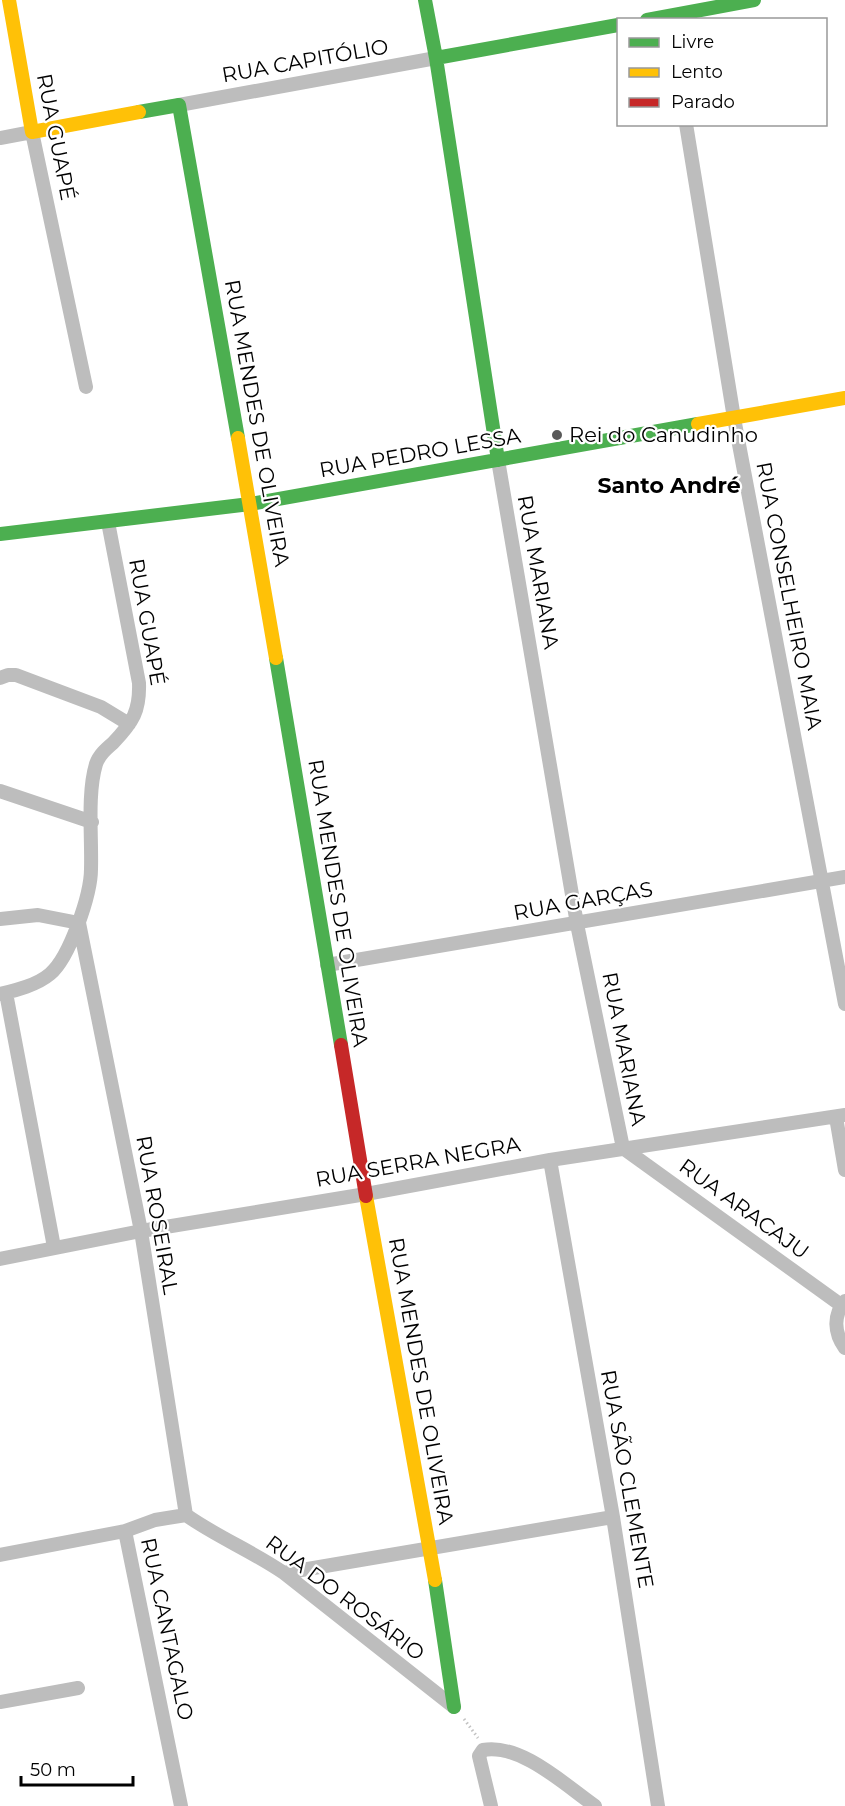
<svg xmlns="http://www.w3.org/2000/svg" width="845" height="1806" font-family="Montserrat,sans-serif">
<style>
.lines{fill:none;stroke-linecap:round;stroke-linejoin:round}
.path{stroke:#c2c2c2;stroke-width:3;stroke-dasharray:1.5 3;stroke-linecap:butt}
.street{stroke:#bdbdbd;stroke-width:14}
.fast{stroke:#4caf50;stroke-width:14}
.slow{stroke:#ffc107;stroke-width:14}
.jam{stroke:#c62828;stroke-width:14}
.poi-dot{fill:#595959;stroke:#fff;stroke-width:2}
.labels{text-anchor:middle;stroke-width:4.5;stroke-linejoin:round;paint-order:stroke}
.street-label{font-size:21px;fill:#000;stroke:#fff}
.poi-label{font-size:21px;fill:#000;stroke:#fff;text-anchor:start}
.neighbourhood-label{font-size:22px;font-weight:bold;fill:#000;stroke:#fff}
</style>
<rect width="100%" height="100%" fill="#fff"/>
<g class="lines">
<path class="path" d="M464,1719L478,1738"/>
<path class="street" d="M179,105L436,58
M686,124L734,418L845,1004
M0,138L32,132L86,387
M498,460L577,924L623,1148L841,1305
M0,678L8,675H16L101,707L129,724
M0,791L92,822
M0,919L38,915L79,923L141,1231L186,1515
M327,965L845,877
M6,993L54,1247
M0,994C17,990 37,985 50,974C70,957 91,894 91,869C92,837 87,794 96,764C99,755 106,749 113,743C133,722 140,711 139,683L108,522
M836,1117L845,1170
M550,1160L613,1517L658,1806
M0,1259L141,1231L366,1194L550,1160L845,1115
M845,1301C833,1315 834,1333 845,1348
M125,1531L181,1806
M0,1555L125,1531L155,1520L186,1515C217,1537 252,1551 284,1573L454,1707
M284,1573L613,1517
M0,1702L78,1688
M491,1806L479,1756L483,1750C521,1743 565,1785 595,1806"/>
<path class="fast" d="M425,0L436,58L498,460
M647,20L754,0
M436,58L618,25
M139,112L179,105L238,438
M0,534L250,504L698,424
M276,658L341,1045
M435,1580L454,1707"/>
<path class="slow" d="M9,0L32,132L139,112
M698,424L845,398
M238,438L276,658
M366,1196L435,1580"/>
<path class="jam" d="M341,1045L366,1196"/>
</g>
<circle class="poi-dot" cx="557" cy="435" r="6"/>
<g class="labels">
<g class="street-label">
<text transform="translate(305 61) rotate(-10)" y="7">RUA CAPITÓLIO</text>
<text transform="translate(56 137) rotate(79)" y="7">RUA GUAPÉ</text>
<text transform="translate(257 423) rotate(80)" y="7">RUA MENDES DE OLIVEIRA</text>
<text transform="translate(420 453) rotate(-10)" y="7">RUA PEDRO LESSA</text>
<text transform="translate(538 572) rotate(80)" y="7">RUA MARIANA</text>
<text transform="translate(789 596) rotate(79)" y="7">RUA CONSELHEIRO MAIA</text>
<text transform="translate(147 622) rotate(80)" y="7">RUA GUAPÉ</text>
<text transform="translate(583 901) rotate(-10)" y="7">RUA GARÇAS</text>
<text transform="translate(338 903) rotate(81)" y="7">RUA MENDES DE OLIVEIRA</text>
<text transform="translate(624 1049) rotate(79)" y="7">RUA MARIANA</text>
<text transform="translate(418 1162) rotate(-10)" y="7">RUA SERRA NEGRA</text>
<text transform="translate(744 1209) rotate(36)" y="7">RUA ARACAJU</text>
<text transform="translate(157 1215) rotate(80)" y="7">RUA ROSEIRAL</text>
<text transform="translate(421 1381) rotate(80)" y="7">RUA MENDES DE OLIVEIRA</text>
<text transform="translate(627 1479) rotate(80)" y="7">RUA SÃO CLEMENTE</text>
<text transform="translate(345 1598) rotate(37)" y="7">RUA DO ROSÁRIO</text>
<text transform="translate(167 1629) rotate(78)" y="7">RUA CANTAGALO</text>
</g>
<g class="poi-label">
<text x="569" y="442">Rei do Canudinho</text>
</g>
<g class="neighbourhood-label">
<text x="669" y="493">Santo André</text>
</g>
</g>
<rect x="617" y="18" width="210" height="108" fill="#ffffff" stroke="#999999" stroke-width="1.5"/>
<rect x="629" y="38" width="30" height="9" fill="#4caf50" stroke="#999999" stroke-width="1.5"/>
<text x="671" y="48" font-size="18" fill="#000000">Livre</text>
<rect x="629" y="68" width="30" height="9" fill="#ffc107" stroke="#999999" stroke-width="1.5"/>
<text x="671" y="78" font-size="18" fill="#000000">Lento</text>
<rect x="629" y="98" width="30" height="9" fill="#c62828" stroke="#999999" stroke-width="1.5"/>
<text x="671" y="108" font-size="18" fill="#000000">Parado</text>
<path d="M21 1776v9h112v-9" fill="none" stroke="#000000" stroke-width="3"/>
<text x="30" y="1776" font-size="18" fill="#000000" stroke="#ffffff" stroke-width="4.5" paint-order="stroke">50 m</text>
</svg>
